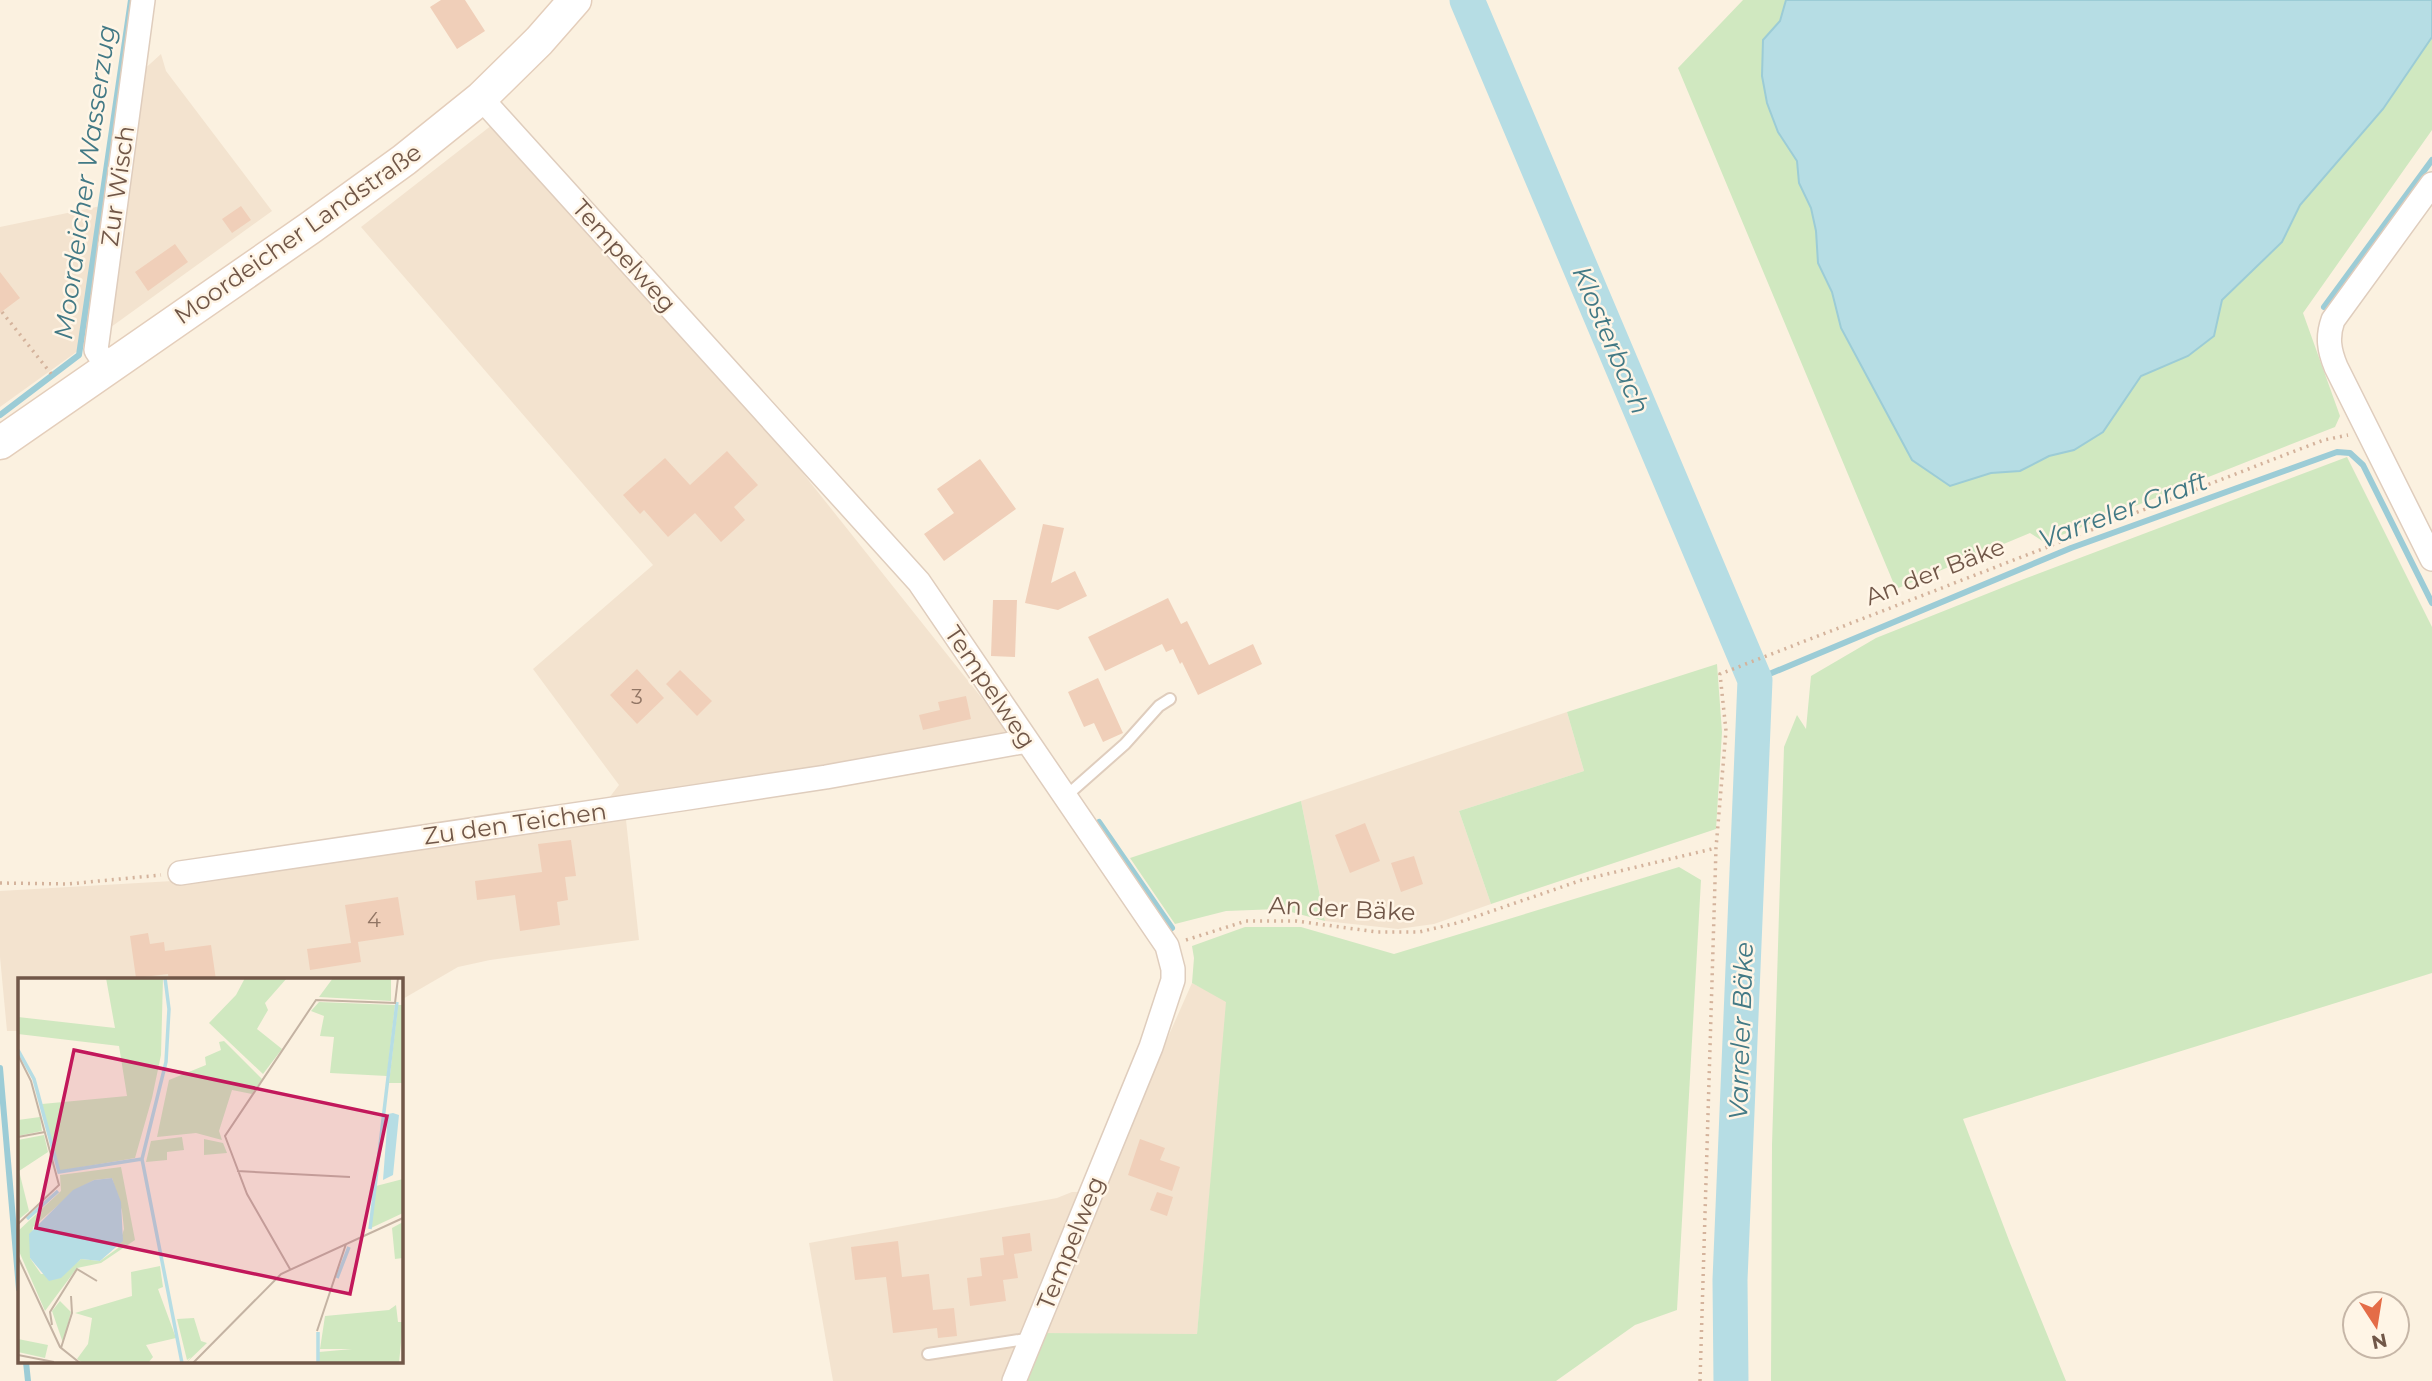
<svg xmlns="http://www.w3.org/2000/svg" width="2432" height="1381" font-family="Montserrat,sans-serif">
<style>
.residential{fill:#f3e3cf}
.green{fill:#d0e8c0}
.water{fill:#b6dde4;stroke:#9cccd6;stroke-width:2}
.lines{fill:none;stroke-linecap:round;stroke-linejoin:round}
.stream{stroke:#9cccd6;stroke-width:6}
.river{stroke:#b6dde4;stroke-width:35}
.building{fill:#f0cfb9}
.service-casing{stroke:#dfcdbd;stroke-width:14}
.minor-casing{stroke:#dfcdbd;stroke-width:26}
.secondary-casing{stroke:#e4cebb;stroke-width:35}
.path{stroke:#d4b39c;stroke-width:3.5;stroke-dasharray:2 5;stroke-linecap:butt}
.service{stroke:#fff;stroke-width:10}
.minor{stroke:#fff;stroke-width:23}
.secondary{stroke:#fff;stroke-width:32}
.labels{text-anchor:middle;stroke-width:5;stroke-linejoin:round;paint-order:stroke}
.number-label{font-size:21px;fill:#917564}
.street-label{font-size:24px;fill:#715748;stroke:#fff5e6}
.water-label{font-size:26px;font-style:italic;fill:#427985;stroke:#fff5e6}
.inset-river{fill:none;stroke:#b6dde4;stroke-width:3.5}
.inset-road{fill:none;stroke:#c4b3a3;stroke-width:2}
.view{fill:#c2185b;fill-opacity:0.15;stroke:#c2185b;stroke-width:3.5}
.inset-edge{fill:none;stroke:#715748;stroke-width:3.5}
</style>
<rect width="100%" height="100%" fill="#fbf1e0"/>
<path class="residential" d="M161,54L166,71L272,211L0,407V227L120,202L140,73Z
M492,125L798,467L1012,736L631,799L626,820L639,940L490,960L458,967L401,1000V980H19V1031H7L0,957V891L173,881L589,824L619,785L533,669L653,565L361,227Z
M1567,712L1584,771L1459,811L1491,904L1434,924L1398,929L1325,921L1301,801Z
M1192,983L1227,1001L1197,1335L1025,1333L1003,1381H833L809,1243L1057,1198L1072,1192H1099Z"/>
<path class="green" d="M1743,0H1786L1780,21L1763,40L1762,76L1767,103L1778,132L1797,161L1799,183L1811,208L1816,231L1818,263L1832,292L1841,328L1950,486L1991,473L2020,471L2049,456L2074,450L2103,432L2141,376L2188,356L2214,336L2222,300L2282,242L2300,205L2383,109L2432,37V130L2303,313L2340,416L2335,427L2044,542L2030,533L1896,589L1678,68Z
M2347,457L2432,627V973L1963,1119L2010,1243L2066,1381H1771L1772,1145L1784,747L1797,715L1806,729L1811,676L1876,638L2024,579Z
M1717,664L1722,732L1716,829L1491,904L1459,811L1584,771L1567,712Z
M1301,801L1325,921L1280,909L1226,911L1175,924L1130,858Z
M1679,867L1701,880L1677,1310L1635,1325L1556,1381H1021L1040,1333L1197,1334L1226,1002L1192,983L1194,958L1192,946L1245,927H1301L1394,954Z"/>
<path class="water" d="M1786,0H2432V37L2383,109L2300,205L2282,242L2222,300L2214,336L2188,356L2141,376L2103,432L2074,450L2049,456L2020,471L1991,473L1950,486L1912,460L1841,328L1832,292L1818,263L1816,231L1811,208L1799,183L1797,161L1778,132L1767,103L1762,76L1763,40L1780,21Z"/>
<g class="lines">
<path class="stream" d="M2324,307L2432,160
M0,415L79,355L131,0
M1755,680L2071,548L2337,452L2350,453L2363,465L2432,603
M1099,822L1172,928
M0,1068L19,1289
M26,1362L28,1381"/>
<path class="river" d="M1467,0L1755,680L1730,1280L1731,1381"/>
</g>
<path class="building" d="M441,0H465L485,31L457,49L430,7Z
M241,206L251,220L232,233L222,219Z
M175,244L188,262L148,291L135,272Z
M0,272L20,298L0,313Z
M727,451L758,485L734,507L745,520L721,542L695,513L668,537L644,510L640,514L623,495L665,458L690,485Z
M980,459L1016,509L944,561L924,534L954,513L937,489Z
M1043,524L1064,528L1051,583L1075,571L1087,596L1058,610L1025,603Z
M1168,598L1181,624L1187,621L1209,665L1253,644L1262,664L1198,695L1182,662L1180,664L1173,649L1166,652L1162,644L1105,671L1088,637Z
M993,600H1017L1015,657L991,656Z
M637,669L664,698L637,724L610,695Z
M680,670L712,701L697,716L666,684Z
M1098,678L1123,733L1103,742L1094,723L1084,727L1068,692Z
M966,696L971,719L923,730L919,715L940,710L938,702Z
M1365,823L1380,861L1350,873L1335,835Z
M571,840L576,876L565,877L568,900L557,902L560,925L520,931L515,895L477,900L475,881L542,872L538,844Z
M1414,856L1423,884L1401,892L1391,863Z
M398,897L404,935L351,943L345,905Z
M148,933L150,944L164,942L165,951L211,945L216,980H169L168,974L136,978L130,936Z
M358,942L361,962L310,970L307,949Z
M1140,1139L1165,1148L1160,1160L1180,1167L1172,1191L1128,1175Z
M1157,1192L1173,1197L1167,1216L1150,1210Z
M1030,1233L1032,1251L1014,1254L1018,1278L1003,1280L1006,1301L970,1306L967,1278L982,1276L980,1258L1004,1255L1002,1237Z
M898,1241L902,1277L929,1274L933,1310L954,1308L957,1336L938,1338L937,1328L893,1333L886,1277L855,1280L851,1247Z"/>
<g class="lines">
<g class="service-casing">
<path id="service" d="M1065,797L1125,744L1159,706L1170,699
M928,1354L1032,1338"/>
</g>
<g class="minor-casing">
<path id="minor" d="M481,98L919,582L1167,946L1173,969V980L1151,1047L1014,1381
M2432,184L2333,320C2327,337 2329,350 2336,367L2432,559
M108,368L96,350L143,0
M180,873L681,799L826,777L1027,741"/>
</g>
<g class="secondary-casing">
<path id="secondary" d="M0,443L310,228L404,160L481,98L539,41L575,0"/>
</g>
<path class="path" d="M2,312L53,376
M0,883L68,884L161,875
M1186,940L1246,921H1296L1377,932H1419L1457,923L1582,880L1716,848
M1700,1381L1716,848L1726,731L1720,674L2287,454L2324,440L2348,435"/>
<use href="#service" class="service"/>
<use href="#minor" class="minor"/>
<use href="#secondary" class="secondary"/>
</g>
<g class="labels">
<g class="number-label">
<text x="637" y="704">3</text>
<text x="374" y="927">4</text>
</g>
<g class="street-label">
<text transform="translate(118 186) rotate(-82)" y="8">Zur Wisch</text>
<text transform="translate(298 234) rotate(-35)" y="8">Moordeicher Landstraße</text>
<text transform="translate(624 256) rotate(48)" y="8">Tempelweg</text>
<text transform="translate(1935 572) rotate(-21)" y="8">An der Bäke</text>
<text transform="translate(990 687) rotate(56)" y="8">Tempelweg</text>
<text transform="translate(515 824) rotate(-8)" y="8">Zu den Teichen</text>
<text transform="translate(1342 909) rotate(3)" y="8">An der Bäke</text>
<text transform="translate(1071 1243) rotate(-68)" y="8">Tempelweg</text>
</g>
<g class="water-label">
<text transform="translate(85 182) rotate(-82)" y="9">Moordeicher Wasserzug</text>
<text transform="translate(1611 340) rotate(67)" y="9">Klosterbach</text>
<text transform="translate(2123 510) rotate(-20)" y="9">Varreler Graft</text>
<text transform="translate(1741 1031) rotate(-88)" y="9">Varreler Bäke</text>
</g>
</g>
<g transform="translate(18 978)">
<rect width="385" height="385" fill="#fbf1e0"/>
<path d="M88,0H145L143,77L134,120L117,180L41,193L24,126L109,118L101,68L0,56V39L97,50ZM227,0H269L247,25L250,32L239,51L264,71L245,96L191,45L218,17ZM315,0H373V23L301,19ZM301,24L377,27L369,98L312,95L316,59L302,58L306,38L293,33ZM380,27H385V105H371ZM206,63L244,101L234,116L214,112L201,153L204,162L178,155L139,159L151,102L188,87L187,79L203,72L201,64ZM22,139L24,153L0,158V142ZM26,157L30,174L1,193L11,233L0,242V162ZM164,159L166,172L149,174V182L128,184L133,163ZM186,161L205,165L209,175L186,177ZM103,189L117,262L83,285L59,290L27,333L0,271V253L43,213L42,197ZM94,200L104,233L106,251L100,270L82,283L63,281L46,295L23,296L12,280L15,249L59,211L76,202ZM385,201V235L353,250L358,208ZM385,244V280L377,281L374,250ZM142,288L145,309L140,311L158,360L128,367L135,379L130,385H65L59,381L70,366L74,340L57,335L114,318L113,294ZM42,323L53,334L45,365L34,333ZM378,327L380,344H385L381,385H300L301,374L334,371H302L307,338L371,332ZM176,340L183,363L189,365L168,385L173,379L169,382L159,341ZM0,361L30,367L27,380L0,374Z" fill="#d0e8c0" fill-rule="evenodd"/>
<path d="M375,135L381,137L375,197L365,202L370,136ZM94,200L103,224L105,263L82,283L63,281L43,300L31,303L12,280L11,256L55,212L76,202Z" fill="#b6dde4"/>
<path class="inset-river" d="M147,0L151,31L148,84L124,181L164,385M0,72L16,101L41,194L124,181M9,241L40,213M352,251L379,24M319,300L331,269M300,385V354"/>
<path class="inset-road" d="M0,77L13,103L41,207L0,246M0,159L27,154M219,193L332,199M0,279L42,369L62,385M272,291L229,216L207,158L298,22L377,25L380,0M34,347L32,334L59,291L79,303M299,353L328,266M43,370L54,335L53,318M0,377L36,384M175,385L263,296L385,240"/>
<path class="view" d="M56,72L369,138L332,316L18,250Z"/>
<rect width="385" height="385" class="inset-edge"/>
</g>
<g transform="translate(2376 1325) rotate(168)"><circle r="33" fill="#fff5e6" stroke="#c6b6a7" stroke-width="2"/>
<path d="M0-5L12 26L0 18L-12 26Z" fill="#e46c47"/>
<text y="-10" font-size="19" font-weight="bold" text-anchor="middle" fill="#715748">N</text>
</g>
</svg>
